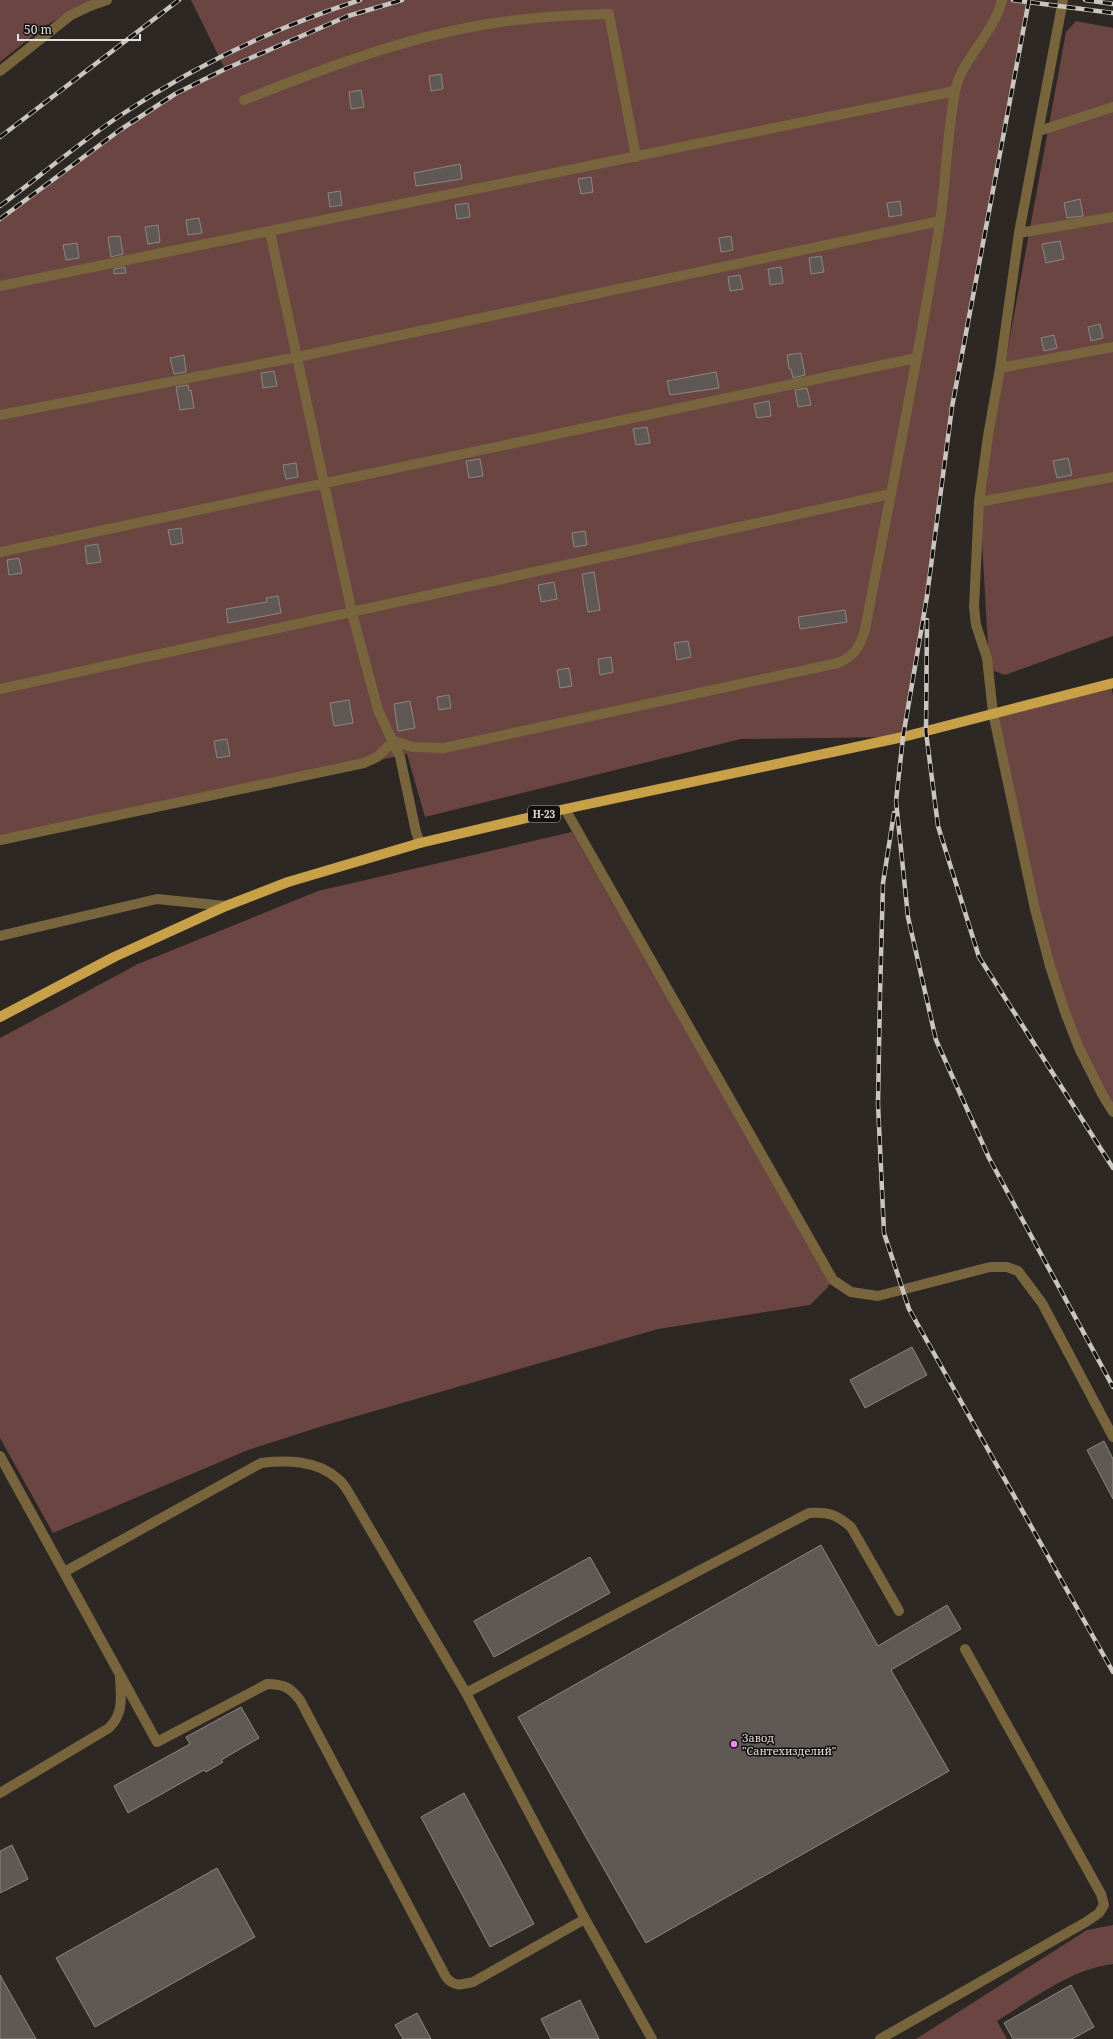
<svg xmlns="http://www.w3.org/2000/svg" width="1113" height="2039" font-family="'Noto Serif',serif">
<style>
.green{fill:#6a4541}
.building{fill:#605855;stroke:#8e8682}
.lines{fill:none;stroke-linecap:round;stroke-linejoin:round}
.minor{stroke:#78653d;stroke-width:10}
.major{stroke:#c7a047;stroke-width:10}
.rail-casing{stroke:#c9c5c1;stroke-width:4.5}
.rail{stroke:#13110f;stroke-width:3;stroke-dasharray:9;stroke-linecap:butt}
.poi-dot{fill:#f18af4;stroke:#13110f;stroke-width:1.5}
.labels{text-anchor:middle;stroke-width:3;stroke-linejoin:round;paint-order:stroke}
.shield{fill:#13110f;stroke:#a6a3a0;stroke-width:1}
.shield-label{font-size:10px;font-weight:bold;fill:#e5e1de}
.poi-label{font-size:11px;fill:#e5e1de;stroke:#13110f;text-anchor:start}
</style>
<rect width="100%" height="100%" fill="#2d2823"/>
<path class="green" d="M0,0H92L45,26L0,62Z
M191,0H1029L952,407L927,596L903,737L741,739L425,817L407,754L0,845V219L120,130L175,94L225,69Z
M1076,21L1113,28V636L1005,675L994,671L988,646L981,524L987,462L1066,32Z
M1111,684L1113,696V1112L1102,1094L1050,966L993,713Z
M572,832L830,1282L828,1287L810,1305L658,1329L326,1425L248,1450L53,1533L0,1438V1038L138,964L318,891Z
M1113,1925V1964C1071,1969 1033,1999 997,2021L1007,2039H916L1087,1930Z"/>
<path class="building" d="M441,74L443,89L431,91L429,76Z
M361,90L364,107L351,109L349,92Z
M460,164L462,179L416,186L414,173Z
M591,177L593,192L581,194L578,179Z
M340,191L342,205L330,207L328,193Z
M1080,199L1083,216L1067,218L1064,203Z
M900,201L902,215L889,217L887,203Z
M468,203L470,217L457,219L455,205Z
M199,218L202,233L188,235L186,220Z
M158,225L160,242L148,244L145,227Z
M120,236L123,254L111,257L108,237Z
M731,236L733,250L721,252L719,238Z
M1060,241L1064,259L1046,263L1042,244Z
M77,243L79,258L66,260L63,245Z
M821,256L824,272L811,274L809,258Z
M125,267L126,273L114,274V269Z
M781,267L783,283L770,285L768,269Z
M740,275L743,289L730,291L728,277Z
M1100,324L1103,338L1091,341L1088,327Z
M1054,335L1057,348L1044,351L1041,338Z
M801,353L805,375L793,378L791,369H789L787,355Z
M184,355L186,372L174,374L170,358Z
M274,371L277,386L263,388L261,373Z
M716,372L719,388L670,395L667,381Z
M188,385L189,391L191,390L194,408L180,410L176,387Z
M807,388L811,405L798,407L795,390Z
M769,401L771,416L757,418L754,404Z
M647,427L650,443L636,445L633,429Z
M1068,458L1072,475L1057,478L1053,461Z
M480,459L483,476L469,478L466,461Z
M296,463L298,477L286,479L283,465Z
M181,528L183,543L171,545L168,530Z
M585,531L587,545L574,547L572,533Z
M98,544L101,562L87,564L85,546Z
M19,558L22,573L9,575L7,560Z
M594,572L600,610L588,612L582,574Z
M554,582L557,599L541,602L538,585Z
M278,596L281,613L228,623L226,609L267,602L266,598Z
M845,610L847,622L800,629L798,617Z
M688,641L691,657L677,660L674,643Z
M611,657L613,672L600,675L598,659Z
M569,668L572,686L560,688L557,670Z
M449,695L451,708L439,710L437,697Z
M349,700L353,723L334,726L330,703Z
M410,701L415,728L398,731L394,704Z
M227,739L230,756L217,758L214,741Z
M912,1347L927,1375L865,1408L850,1380Z
M1104,1441L1113,1459V1499L1087,1450Z
M821,1545L878,1646L947,1605L961,1629L891,1670L949,1771L646,1943L518,1717Z
M590,1557L610,1593L494,1657L474,1621Z
M241,1707L259,1738L221,1760L223,1762L206,1772L204,1770L128,1813L114,1786L190,1744L186,1737Z
M464,1793L534,1924L490,1947L421,1817Z
M12,1845L28,1879L0,1893V1851Z
M217,1868L255,1937L95,2027L56,1958Z
M0,1975L36,2039H0Z
M1071,1985L1094,2027L1072,2039H1013L1004,2023Z
M580,2000L599,2039H551L541,2019Z
M417,2013L431,2039H403L395,2025Z"/>
<g class="lines">
<path class="minor" d="M1063,0L1019,233L1000,368L988,436L979,502L974,607L976,625L987,658L993,713L1035,909L1050,966L1065,1012L1079,1048L1102,1094L1113,1112
M0,71L71,15L90,6L107,0
M244,100C327,67 411,35 500,22C536,17 573,15 609,14L636,157
M1039,131L1113,107
M270,232L352,613L378,710L400,757L416,832L420,843
M1019,233L1113,217
M0,286L955,91
M1000,368L1113,347
M0,415L297,357L940,221
M979,502L1113,477
M0,552L916,358
M0,689L890,494
M394,741L412,747L444,748L838,663C855,656 860,646 865,630C890,494 919,359 940,222C946,179 947,135 955,92C961,59 994,34 1002,0
M565,809L833,1280L851,1292L878,1296L990,1267H1007L1018,1271L1042,1303L1113,1437
M0,840L364,763L377,757L394,741
M0,936L157,899L226,906
M0,1456L157,1742L267,1684C283,1684 290,1687 300,1700L446,1977C454,1987 461,1985 473,1982L585,1919L466,1693
M64,1572L261,1463C287,1460 317,1460 338,1479C342,1482 346,1488 349,1493L466,1693L809,1513C828,1512 836,1514 851,1527L899,1611
M0,1793L109,1728C124,1713 121,1697 120,1677
M585,1919L652,2039
M880,2039L1086,1922L1099,1913L1104,1905L1101,1894L965,1649"/>
<path class="major" d="M0,1017L114,957L226,906L288,882L420,843L565,809L903,737L1113,683"/>
<g class="rail-casing">
<path id="rail" d="M1013,0L1113,13
M1029,0L952,407L927,596L903,737L896,801L908,917L936,1040L989,1158L1113,1387
M1085,0L1113,4
M0,137L179,0
M0,206C40,176 79,143 121,115C194,66 276,27 360,0
M0,219L120,130L175,94L225,69L348,16L402,0
M927,620L926,732L938,826L979,957L1113,1168
M894,813L883,883L880,994L878,1104L884,1233L909,1309L1113,1672"/>
</g>
<use href="#rail" class="rail"/>
</g>
<circle class="poi-dot" cx="734" cy="1744" r="4"/>
<g class="labels">
<rect class="shield" x="528" y="806" width="32" height="16" rx="3"/>
<g class="shield-label">
<text x="544" y="818">Н-23</text>
</g>
<g class="poi-label">
<text x="742" y="1742">Завод<tspan x="742" dy="13">"Сантехизделий"</tspan></text>
</g>
</g>
<path d="M18 34v6h122v-6" fill="none" stroke="#e5e1de" stroke-width="2"/>
<text x="24" y="34" font-size="12" fill="#e5e1de" stroke="#13110f" stroke-width="3" paint-order="stroke">50 m</text>
</svg>
